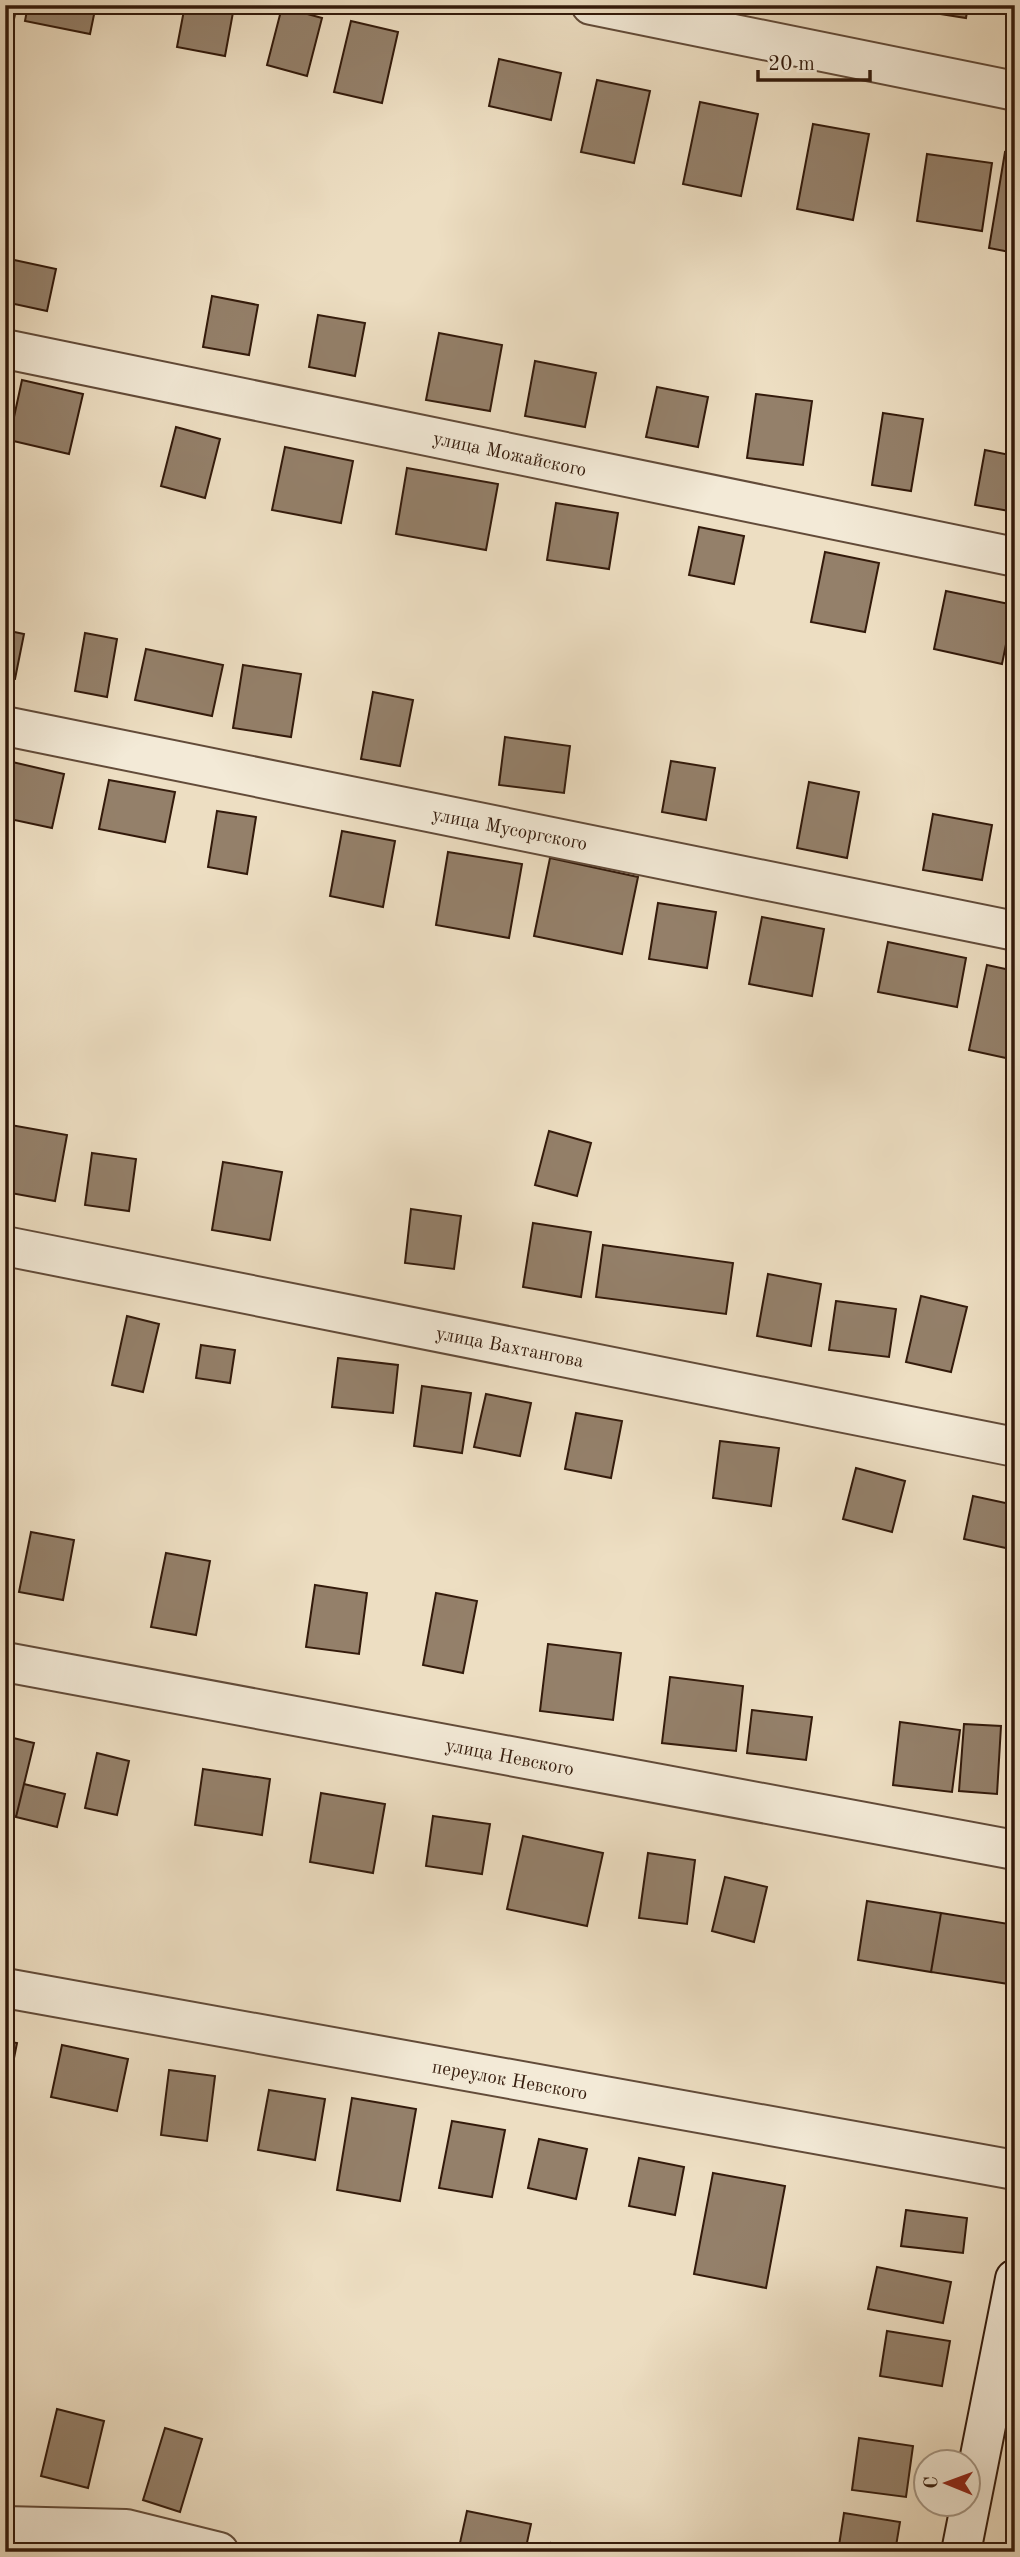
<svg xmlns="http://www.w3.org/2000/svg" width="1020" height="2557" font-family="'Old Standard TT',serif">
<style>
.building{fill:#94806a;stroke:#331a0b;stroke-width:2}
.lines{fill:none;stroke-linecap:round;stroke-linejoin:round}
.street-casing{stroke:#624b39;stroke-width:42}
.secondary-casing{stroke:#331a0b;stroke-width:42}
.street{stroke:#f3ead7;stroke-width:38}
.secondary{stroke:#f3ead7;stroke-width:38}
.labels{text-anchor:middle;stroke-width:6;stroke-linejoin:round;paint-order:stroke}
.street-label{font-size:19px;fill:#331a0b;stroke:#f3ead7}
</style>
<rect width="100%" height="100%" fill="#eddec2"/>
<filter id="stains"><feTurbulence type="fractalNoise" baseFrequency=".00286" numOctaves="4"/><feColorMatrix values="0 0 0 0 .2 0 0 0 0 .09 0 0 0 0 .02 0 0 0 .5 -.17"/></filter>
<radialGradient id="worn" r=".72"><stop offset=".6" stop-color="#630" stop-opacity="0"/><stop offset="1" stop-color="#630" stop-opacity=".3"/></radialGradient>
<path class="building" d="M5,5H17L14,19L5,17Z
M28,5H96L90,34L25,21Z
M185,5L234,7L225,56L177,47Z
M902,5H968L966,18L902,8Z
M282,7L322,18L307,76L267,65Z
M351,21L398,32L382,103L334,92Z
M499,59L561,73L551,120L489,106Z
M597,80L650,91L634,163L581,152Z
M700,102L758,114L741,196L683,184Z
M813,124L869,134L853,220L797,209Z
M1005,152L1015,154V253L989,248Z
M927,154L992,163L982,231L917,221Z
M5,258L56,269L47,311L5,302Z
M212,296L258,305L249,355L203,347Z
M318,315L365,323L355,376L309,367Z
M439,333L502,345L490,411L426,400Z
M535,361L596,373L585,427L525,416Z
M22,380L83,394L69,454L9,440Z
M657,387L708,397L698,447L646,437Z
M756,394L812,401L803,465L747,458Z
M883,413L923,419L911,491L872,485Z
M176,427L220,439L205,498L161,486Z
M285,447L353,461L341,523L272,510Z
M985,450L1015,456V512L975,505Z
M407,468L498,484L486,550L396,534Z
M556,503L618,513L609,569L547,560Z
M699,527L744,536L734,584L689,575Z
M825,552L879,563L865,632L811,622Z
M946,591L1014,605L1002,664L934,649Z
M5,630L24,634L15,679L5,678Z
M85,633L117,639L107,697L75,691Z
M146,649L223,665L212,716L135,700Z
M243,665L301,674L291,737L233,728Z
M373,692L413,700L400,766L361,759Z
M505,737L570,746L564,793L499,785Z
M8,761L64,774L52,828L5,818V775Z
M671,761L715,768L706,820L662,812Z
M109,780L175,792L165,842L99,829Z
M809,782L859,792L847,858L797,848Z
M217,811L256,817L247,874L208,867Z
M933,814L992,825L982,880L923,870Z
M342,831L395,841L383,907L330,896Z
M448,852L522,864L509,938L436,925Z
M550,858L638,877L622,954L534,936Z
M658,903L716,912L707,968L649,959Z
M762,917L824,929L812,996L749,984Z
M888,942L966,958L957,1007L878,992Z
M987,965L1015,971V1060L969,1050Z
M5,1124L67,1135L55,1201L5,1192Z
M549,1131L591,1143L577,1196L535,1185Z
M92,1153L136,1159L129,1211L85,1205Z
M223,1162L282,1172L270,1240L212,1230Z
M411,1209L461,1216L454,1269L405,1263Z
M533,1223L591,1232L581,1297L523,1287Z
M603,1245L733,1263L726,1314L596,1297Z
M768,1274L821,1284L811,1346L757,1336Z
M921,1296L967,1307L951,1372L906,1362Z
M836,1301L896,1309L889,1357L829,1350Z
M127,1316L159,1324L143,1392L112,1385Z
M201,1345L235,1350L230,1383L196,1378Z
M338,1358L398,1365L393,1413L332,1407Z
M422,1386L471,1393L462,1453L414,1446Z
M486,1394L531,1403L520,1456L474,1447Z
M576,1413L622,1421L611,1478L565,1469Z
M720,1441L779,1448L771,1506L713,1498Z
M856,1468L905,1481L892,1532L843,1519Z
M973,1496L1015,1505V1550L964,1539Z
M31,1532L74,1540L63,1600L19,1592Z
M166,1553L210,1561L196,1635L151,1627Z
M315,1585L367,1593L359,1654L306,1647Z
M436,1593L477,1601L463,1673L423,1665Z
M548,1644L621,1653L613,1720L540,1711Z
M670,1677L743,1686L736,1751L662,1743Z
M752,1710L812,1717L806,1760L747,1753Z
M900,1722L960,1730L952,1792L893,1785Z
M964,1724L1001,1726L997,1794L959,1791Z
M5,1736L34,1743L16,1817L5,1814Z
M97,1753L129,1761L117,1815L85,1808Z
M203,1769L270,1779L262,1835L195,1825Z
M24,1784L65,1794L57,1827L16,1817Z
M321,1793L385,1804L373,1873L310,1862Z
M433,1816L490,1824L482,1874L426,1866Z
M523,1836L603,1853L587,1926L507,1909Z
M648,1853L695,1860L687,1924L639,1918Z
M725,1877L767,1887L754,1942L712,1931Z
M867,1901L941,1913L931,1972L858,1960Z
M941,1913L1015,1925V1985L931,1972Z
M5,2041L17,2043L5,2103Z
M62,2045L128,2059L117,2111L51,2097Z
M169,2070L215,2076L207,2141L161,2135Z
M269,2090L325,2099L315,2160L258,2150Z
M352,2098L416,2109L400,2201L337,2190Z
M452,2121L505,2130L492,2197L439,2188Z
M539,2139L587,2149L576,2199L528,2188Z
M639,2158L684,2167L675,2215L629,2206Z
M713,2173L785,2186L766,2288L694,2274Z
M906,2210L967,2218L963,2253L901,2246Z
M877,2267L951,2282L943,2323L868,2309Z
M887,2331L950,2341L942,2386L880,2376Z
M5,2392L13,2393L5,2437Z
M57,2409L104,2421L88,2488L41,2476Z
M165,2428L202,2439L180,2512L143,2500Z
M859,2438L913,2446L906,2497L852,2490Z
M467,2511L531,2524L525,2552H458Z
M844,2513L900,2522L895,2552H838Z
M551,2543L606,2551V2552H550Z"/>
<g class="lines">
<g class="street-casing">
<path id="street" d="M591,5L1015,91
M5,349L1015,557
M5,726L1015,931
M5,1246L1015,1447
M5,1662L1015,1850
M5,1988L1015,2170
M5,2526L126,2529L219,2552"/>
</g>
<g class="secondary-casing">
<path id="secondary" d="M961,2552L1015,2279"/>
</g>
<use href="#street" class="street"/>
<use href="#secondary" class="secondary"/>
</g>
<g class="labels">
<g class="street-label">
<text transform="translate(510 453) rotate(12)" y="7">улица Можайского</text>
<text transform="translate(510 828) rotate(11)" y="7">улица Мусоргского</text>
<text transform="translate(510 1346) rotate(11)" y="7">улица Вахтангова</text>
<text transform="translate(510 1756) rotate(11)" y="7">улица Невского</text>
<text transform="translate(510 2079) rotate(10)" y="7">переулок Невского</text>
</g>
</g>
<rect width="1020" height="2557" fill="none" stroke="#eddec2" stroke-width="28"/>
<rect x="7" y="7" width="1006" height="2543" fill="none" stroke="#331a0b" stroke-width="3.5"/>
<rect x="14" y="14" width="992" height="2529" fill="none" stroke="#331a0b" stroke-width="2"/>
<g transform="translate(947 2483) rotate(271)"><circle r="33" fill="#f3ead7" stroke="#a69785" stroke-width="2"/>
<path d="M0-5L12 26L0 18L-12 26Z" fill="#8f2418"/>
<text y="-10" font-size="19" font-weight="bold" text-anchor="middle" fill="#331a0b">С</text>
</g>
<path d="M758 70v10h112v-10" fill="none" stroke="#331a0b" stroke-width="3.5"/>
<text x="768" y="70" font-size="21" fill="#331a0b" stroke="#f3ead7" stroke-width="5" paint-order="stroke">20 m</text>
<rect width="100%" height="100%" filter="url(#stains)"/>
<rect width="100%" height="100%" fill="url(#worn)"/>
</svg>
